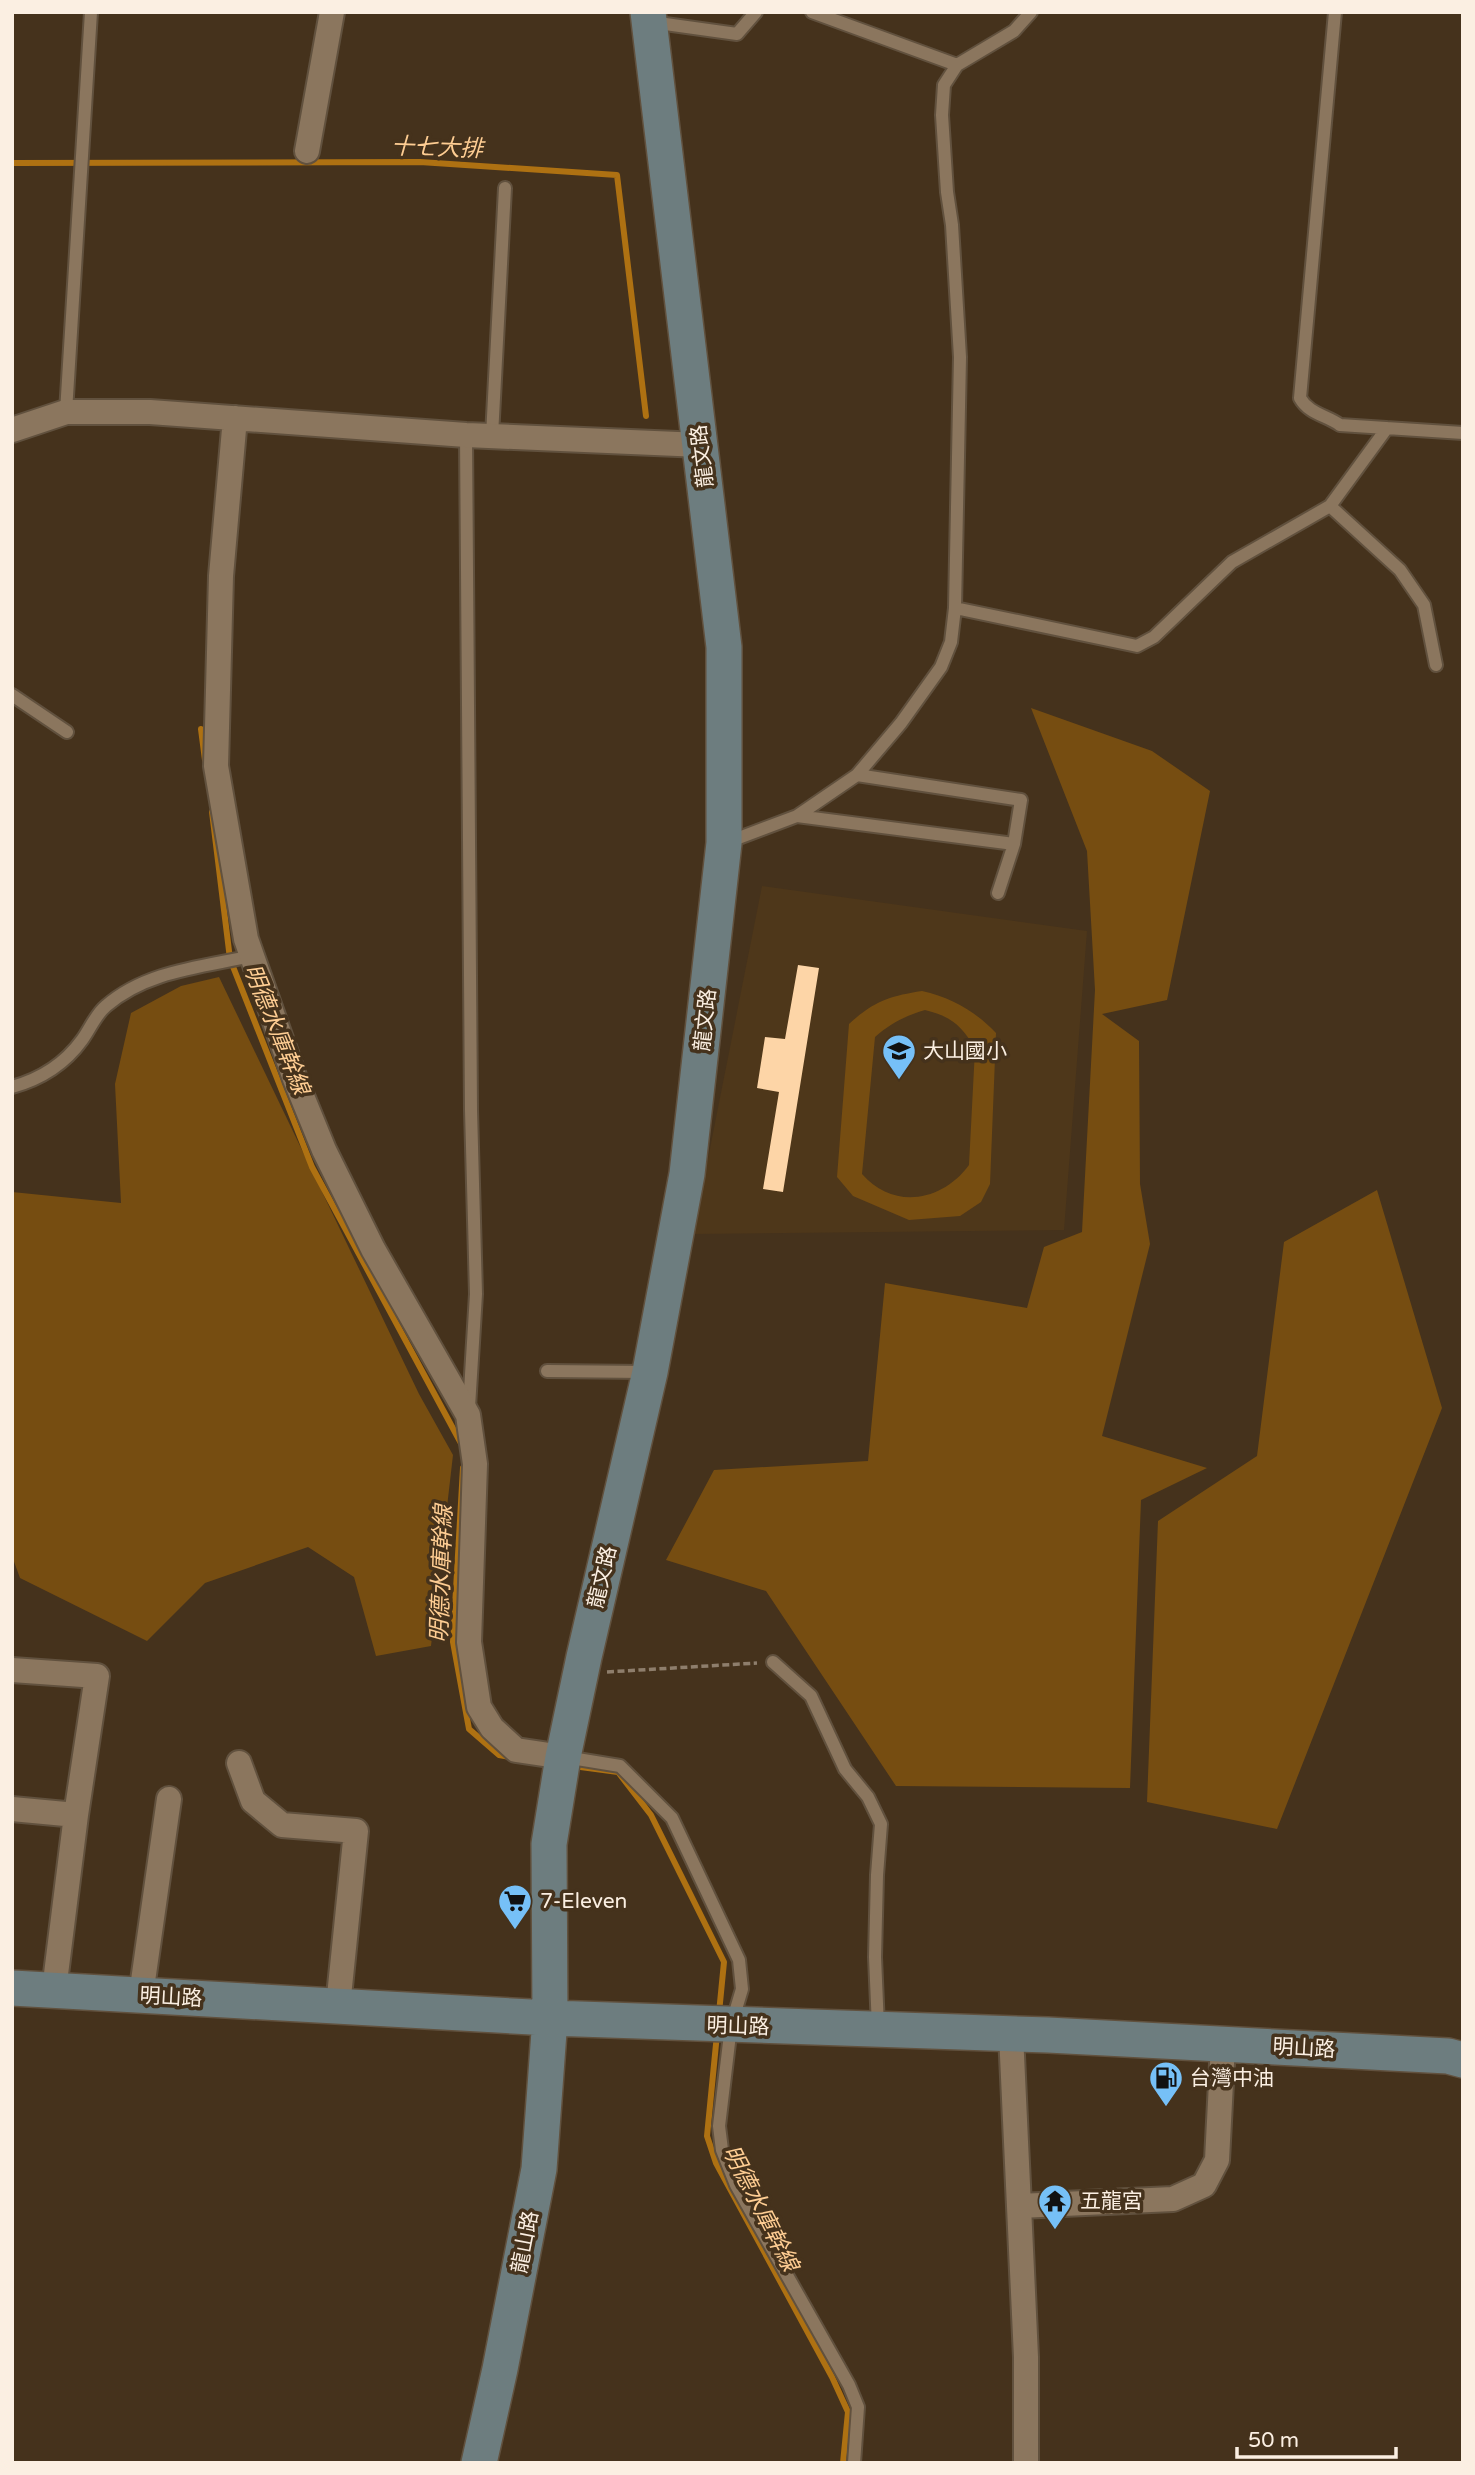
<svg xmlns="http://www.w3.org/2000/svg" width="1475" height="2475" font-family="'Varela Round','Noto Sans TC',sans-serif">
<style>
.built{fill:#4e371a}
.green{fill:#764d11;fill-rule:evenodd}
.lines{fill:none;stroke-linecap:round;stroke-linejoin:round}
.stream{stroke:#ae7112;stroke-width:6}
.building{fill:#fdd5a7}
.lane-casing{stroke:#61513e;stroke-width:16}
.street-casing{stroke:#61513e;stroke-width:28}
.secondary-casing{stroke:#61513e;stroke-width:38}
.path{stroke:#8e7e6c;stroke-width:3.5;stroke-dasharray:7 3.5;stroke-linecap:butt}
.lane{stroke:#8b765e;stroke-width:12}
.street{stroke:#8b765e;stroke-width:24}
.secondary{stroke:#6d7d7f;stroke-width:35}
.labels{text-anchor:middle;stroke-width:7;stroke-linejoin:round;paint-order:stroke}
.street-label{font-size:21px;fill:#fbefe2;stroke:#45321c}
.poi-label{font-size:21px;fill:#fbefe2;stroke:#45321c;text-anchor:start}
.water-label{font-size:23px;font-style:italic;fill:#fecd93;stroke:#45321c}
</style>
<rect width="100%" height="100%" fill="#45321c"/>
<path class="built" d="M762,886L1087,931L1064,1230L693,1234Z"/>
<path class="green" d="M1031,708L1152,751L1210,791L1167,1000L1102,1014L1139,1041L1140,1184L1150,1244L1102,1436L1207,1468L1141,1500L1130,1788L896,1786L766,1591L666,1560L714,1470L868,1461L885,1283L1027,1308L1044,1247L1082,1232L1095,990L1087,851Z
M219,977L419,1394L453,1455L431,1646L376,1656L354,1577L308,1547L205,1583L147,1641L20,1578L12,1556V1192L121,1203L115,1084L131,1013L181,986Z
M922,991C952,998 975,1011 996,1033L990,1184L981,1202L960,1216L909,1220L853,1196L837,1177L849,1024C874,1001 890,996 922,991ZM925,1010C950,1016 963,1026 975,1049L969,1165C942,1202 893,1210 862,1174L875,1037C891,1023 905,1016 925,1010Z
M1377,1190L1442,1408L1277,1829L1147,1802L1158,1521L1257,1456L1284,1242Z"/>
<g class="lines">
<path class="stream" d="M12,163L420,162L617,175L646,416
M201,729L205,760
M212,812L230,959L312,1167L463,1447
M463,1468L453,1642L469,1729L499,1755L510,1757
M573,1766L618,1772L651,1815L724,1962L719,2013
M717,2034L707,2136L716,2163L832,2377L848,2412L843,2463"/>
</g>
<path class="building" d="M798,965L819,968L783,1192L763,1189L779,1092L757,1088L765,1037L785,1039Z"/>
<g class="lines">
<g class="lane-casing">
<path id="lane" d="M812,12L957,65
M1335,12L1300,398C1309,414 1326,415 1340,425L1463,433
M651,22L737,34L756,12
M66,412L91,12
M466,435L471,1110L476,1294L469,1407
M492,436L505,188
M1330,506L1400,570L1424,605L1436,665
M955,608L1137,646L1154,637L1232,562L1330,506L1387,428
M12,695L67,732
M857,775L1021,800L1014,844L998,893
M797,816L1014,844
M728,842L797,816L857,775L901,723L941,667L951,642L955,608L960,357L952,225L947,192L942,115L944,85L957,65L1014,31L1031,12
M12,1087C41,1079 64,1065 82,1040C90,1029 96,1014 106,1006C146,971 202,967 252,956
M547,1371L646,1372
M773,1662L811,1696L845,1769L868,1797L881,1824L877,1875L875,1957L878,2027
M565,1757L620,1766L672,1818L739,1960L742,1989L731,2026L719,2126L722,2150L736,2185L849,2385L858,2407L854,2463"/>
</g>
<g class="street-casing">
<path id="street" d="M307,151L332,12
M235,418L221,576L216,766L246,939L295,1079L324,1150L373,1249L468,1415L475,1464L469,1642L479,1707L492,1728L516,1750L563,1757
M12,430L66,412H150L466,435L701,445
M12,1670L97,1676L76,1815L54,1990
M239,1763L253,1801L282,1825L356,1831L338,2006
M12,1809L76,1815
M141,1995L169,1799
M1011,2034L1026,2357V2463
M1019,2206L1173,2199L1204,2185L1217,2160L1223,2044"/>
</g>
<g class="secondary-casing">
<path id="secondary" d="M12,1988L550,2018L1048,2035L1448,2056L1463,2060
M479,2463L500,2369L539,2169L550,2018L549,1844L563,1757L584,1657L650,1372L687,1174L724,843V647L648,12"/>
</g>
<path class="path" d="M607,1672L757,1663"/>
<use href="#lane" class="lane"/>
<use href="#street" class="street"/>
<use href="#secondary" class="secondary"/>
</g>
<defs>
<g id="school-pin" transform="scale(1.75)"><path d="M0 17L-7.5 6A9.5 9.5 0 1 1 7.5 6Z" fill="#76c0f7" stroke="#45321c"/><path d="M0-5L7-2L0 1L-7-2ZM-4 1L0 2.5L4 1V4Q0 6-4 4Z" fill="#111"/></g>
<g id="supermarket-pin" transform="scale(1.75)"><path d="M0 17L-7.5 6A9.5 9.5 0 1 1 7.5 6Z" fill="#76c0f7" stroke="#45321c"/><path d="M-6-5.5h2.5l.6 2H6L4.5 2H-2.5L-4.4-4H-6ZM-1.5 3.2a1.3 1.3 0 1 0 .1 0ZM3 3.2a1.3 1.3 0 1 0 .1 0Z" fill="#111"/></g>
<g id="fuel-pin" transform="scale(1.75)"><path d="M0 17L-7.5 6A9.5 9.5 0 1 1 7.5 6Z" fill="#76c0f7" stroke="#45321c"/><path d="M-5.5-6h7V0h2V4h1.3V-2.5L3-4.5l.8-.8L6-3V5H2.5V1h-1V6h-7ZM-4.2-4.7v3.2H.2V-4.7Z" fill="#111"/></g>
<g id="temple-pin" transform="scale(1.75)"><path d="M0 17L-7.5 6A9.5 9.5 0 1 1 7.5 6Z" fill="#76c0f7" stroke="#45321c"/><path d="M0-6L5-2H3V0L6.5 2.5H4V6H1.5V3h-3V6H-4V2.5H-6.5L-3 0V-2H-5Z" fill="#111"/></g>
</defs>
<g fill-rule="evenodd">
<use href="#school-pin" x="899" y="1051"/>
<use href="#supermarket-pin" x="515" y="1901"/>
<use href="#fuel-pin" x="1166" y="2078"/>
<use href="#temple-pin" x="1055" y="2201"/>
</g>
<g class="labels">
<g class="street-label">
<text transform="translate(702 456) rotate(-97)" y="7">龍文路</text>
<text transform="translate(705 1020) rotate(-84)" y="7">龍文路</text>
<text transform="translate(602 1577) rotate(-77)" y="7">龍文路</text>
<text transform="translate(171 1997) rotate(3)" y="7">明山路</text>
<text transform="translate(738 2026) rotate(2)" y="7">明山路</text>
<text transform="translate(1304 2048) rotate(3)" y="7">明山路</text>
<text transform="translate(525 2242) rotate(-79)" y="7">龍山路</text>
</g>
<g class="poi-label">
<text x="923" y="1058">大山國小</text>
<text x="540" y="1908">7-Eleven</text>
<text x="1190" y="2085">台灣中油</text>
<text x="1080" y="2208">五龍宮</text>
</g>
<g class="water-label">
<text transform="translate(437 147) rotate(2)" y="8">十七大排</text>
<text transform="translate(277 1029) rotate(68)" y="8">明德水庫幹線</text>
<text transform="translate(441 1574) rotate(-88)" y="8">明德水庫幹線</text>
<text transform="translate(761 2208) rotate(63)" y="8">明德水庫幹線</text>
</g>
</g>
<rect width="1475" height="2475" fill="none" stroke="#fbefe2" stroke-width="28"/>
<path d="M1237 2447v10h159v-10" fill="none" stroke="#fbefe2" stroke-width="3.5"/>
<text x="1248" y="2447" font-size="21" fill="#fbefe2" stroke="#45321c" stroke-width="5" paint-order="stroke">50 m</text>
</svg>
